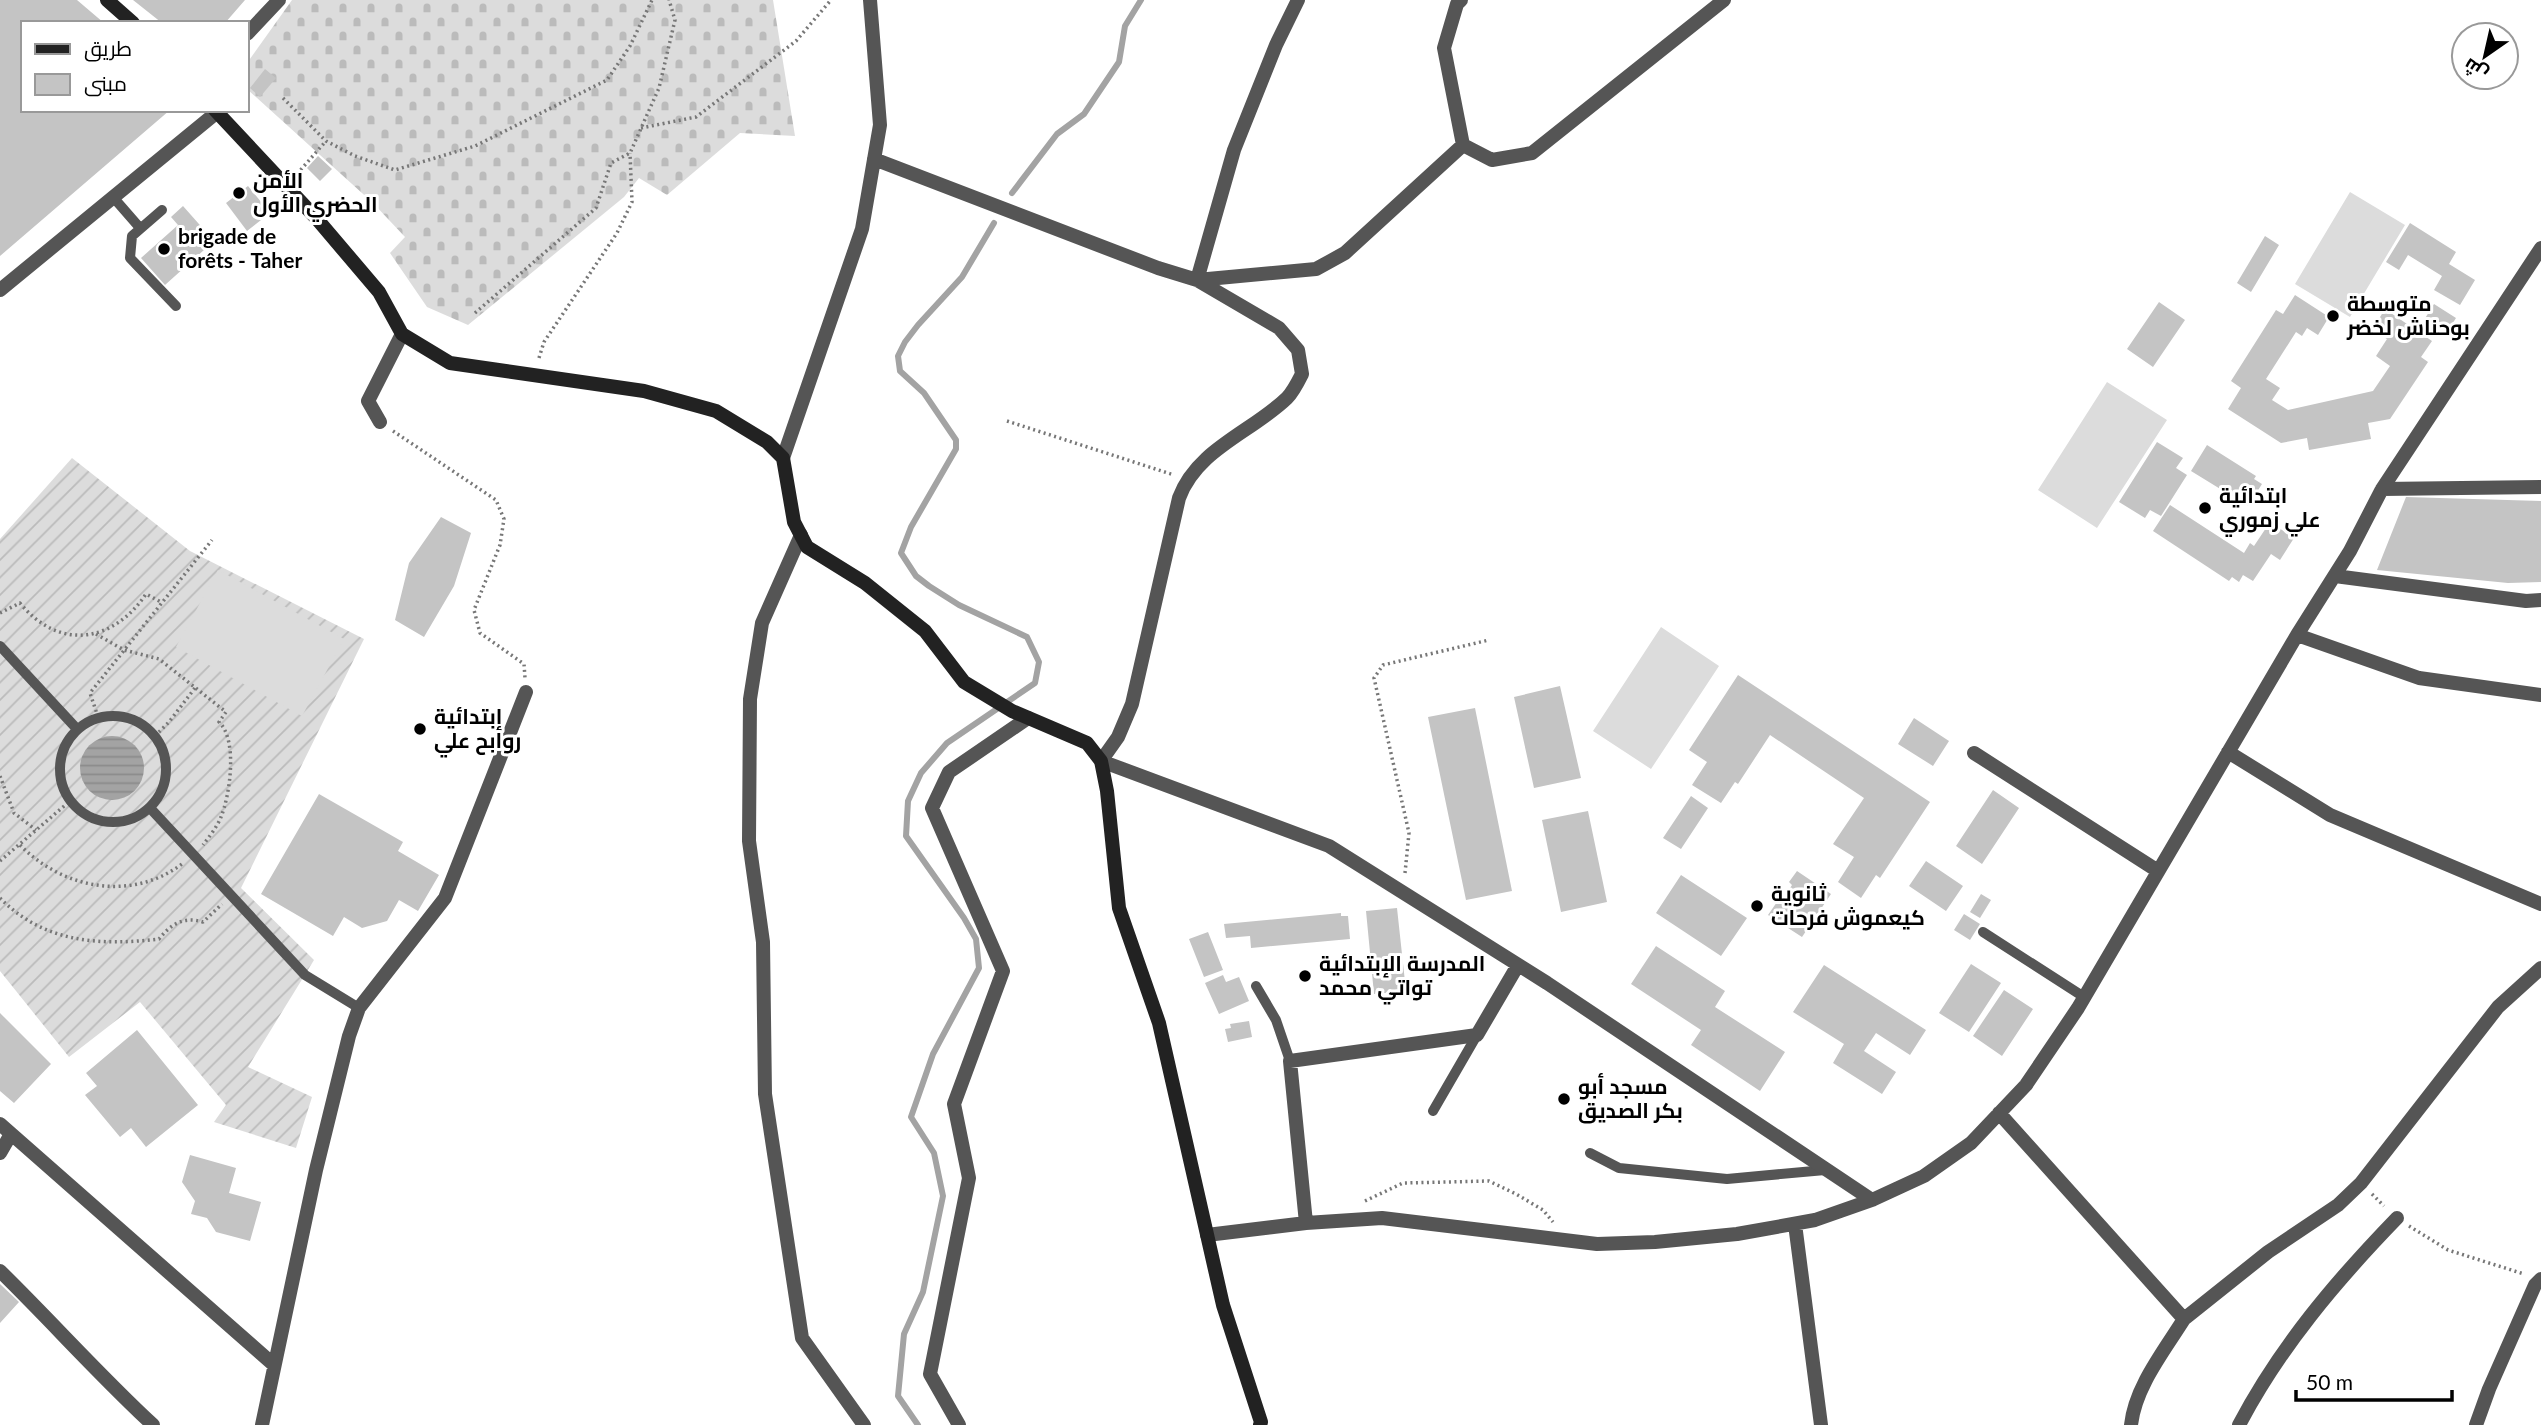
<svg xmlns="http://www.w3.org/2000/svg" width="2541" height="1425" font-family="Lato,Cairo,sans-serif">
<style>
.cemetery{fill:url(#cemetery-stones)}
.garden{fill:url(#garden-furrows)}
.pitch{fill:#dcdcdc}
.water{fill:url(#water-rules)}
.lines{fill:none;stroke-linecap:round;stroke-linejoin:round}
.stream{stroke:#a3a3a3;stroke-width:6}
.building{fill:#c4c4c4}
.path{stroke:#777;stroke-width:3.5;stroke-dasharray:2 3.5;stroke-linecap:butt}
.service{stroke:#555;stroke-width:10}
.minor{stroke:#555;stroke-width:14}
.secondary{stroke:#222;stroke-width:14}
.poi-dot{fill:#000;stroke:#fff;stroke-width:2.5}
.labels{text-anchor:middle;stroke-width:6;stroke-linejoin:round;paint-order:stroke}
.poi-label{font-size:21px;font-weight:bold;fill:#000;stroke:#fff;text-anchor:start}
</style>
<defs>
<pattern id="cemetery-stones" width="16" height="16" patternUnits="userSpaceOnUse" patternTransform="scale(1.75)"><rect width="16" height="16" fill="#dcdcdc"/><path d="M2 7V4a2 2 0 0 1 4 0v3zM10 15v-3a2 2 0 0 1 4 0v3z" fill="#bbb"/></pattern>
<pattern id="garden-furrows" width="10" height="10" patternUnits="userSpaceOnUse" patternTransform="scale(1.75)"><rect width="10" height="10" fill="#dcdcdc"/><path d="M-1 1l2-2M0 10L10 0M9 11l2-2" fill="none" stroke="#bbb"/></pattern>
<pattern id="water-rules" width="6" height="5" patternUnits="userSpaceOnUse" patternTransform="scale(1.75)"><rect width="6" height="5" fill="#a3a3a3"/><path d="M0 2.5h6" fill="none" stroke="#8b8b8b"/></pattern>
</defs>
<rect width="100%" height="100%" fill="#fff"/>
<path class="cemetery" d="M292,0H773L795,136L740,133L667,195L639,178L624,197L468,325L427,307L390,253L405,237L373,203L247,89V63Z"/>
<path class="garden" d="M72,458L190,551L364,639L241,888L314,960L248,1067L312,1097L296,1148L214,1122L226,1105L140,1002L69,1057L0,971V539Z"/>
<path class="pitch" d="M2350,192L2405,225L2350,317L2295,284Z
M2107,382L2167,420L2097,528L2038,490Z
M218,570L344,639L302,716L176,647Z
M1661,627L1719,666L1651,769L1593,731Z"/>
<path class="water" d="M80 768a32 32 0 1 1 64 0a32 32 0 1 1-64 0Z"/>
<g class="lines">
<path class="stream" d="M1012,193L1057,134L1084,114L1119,62L1125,26L1141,0
M918,1425L898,1396L904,1334L923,1292L943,1196L934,1153L911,1117L933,1054L979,968L976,939L964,918L906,836L908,801L921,773L947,743L1035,683L1039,662L1027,637L959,605L929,586L916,576L901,553L911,527L956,449V440L924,393L900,371L898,356L905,342L918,325L962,277L994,223"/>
</g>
<path class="building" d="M0,0H77L104,23H23V110H170L0,256Z
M133,0H245L225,23H162Z
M265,69L276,78L260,97L250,88Z
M318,156L332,169L320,181L307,168Z
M248,186L270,213L247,231L226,203Z
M183,206L214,241L165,285L141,258L178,225L171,217Z
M2410,223L2456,252L2449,264L2475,280L2460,305L2434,290L2442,276L2408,255L2399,270L2386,262Z
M2265,236L2279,245L2251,292L2237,283Z
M2295,295L2329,317L2318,335L2307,328L2302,336L2296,332L2266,379L2280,388L2272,400L2288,410L2373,391L2390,366L2376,356L2387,339L2372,330L2385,309L2432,341L2421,357L2428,362L2390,419L2368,423L2371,439L2309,450L2307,438L2281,443L2228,409L2241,388L2231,381L2276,310L2283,314Z
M2159,302L2185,320L2153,367L2127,349Z
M2434,304L2456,318L2446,334L2424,320Z
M2157,442L2183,458L2176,468L2187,475L2161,516L2150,510L2145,518L2119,502Z
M2207,445L2256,476L2254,479L2262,484L2248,506L2191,471Z
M2406,497L2541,501V582L2508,583L2377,570Z
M2170,505L2244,553L2250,543L2254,546L2270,522L2294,538L2280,560L2271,554L2253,581L2243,575L2239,582L2232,577L2229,581L2153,531Z
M441,517L471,533L454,586L424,637L395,620L409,563Z
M1738,675L1930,802L1880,878L1876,875L1861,898L1838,882L1854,857L1833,844L1864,798L1770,735L1738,784L1735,782L1721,803L1692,785L1707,762L1689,750Z
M1560,686L1581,778L1534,788L1514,697Z
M1475,708L1512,891L1466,900L1428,717Z
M1914,718L1949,741L1933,766L1898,744Z
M1993,790L2019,808L1982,864L1956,846Z
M319,794L403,842L398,851L439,875L418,911L399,900L387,921L362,928L344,917L333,936L261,894Z
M1691,796L1708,808L1681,849L1663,838Z
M1588,811L1607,902L1561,912L1542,820Z
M1926,861L1963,886L1946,911L1909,886Z
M1797,871L1831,894L1802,937L1768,915L1777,902L1780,904L1792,885L1789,882Z
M1681,875L1747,918L1721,956L1656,913Z
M1981,894L1991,900L1980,918L1970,912Z
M1397,908L1406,991L1374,994L1366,911Z
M1341,913V916H1348L1350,939L1251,948L1250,936L1226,938L1224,924Z
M1964,914L1980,924L1970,940L1954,930Z
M1208,932L1223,970L1204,977L1189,939Z
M1656,946L1725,991L1715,1007L1785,1052L1760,1091L1691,1045L1701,1030L1631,984Z
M1971,964L2001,983L1969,1032L1939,1013Z
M1824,965L1926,1030L1910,1055L1876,1033L1864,1051L1896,1072L1882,1094L1833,1063L1844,1044L1793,1012Z
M1223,975L1226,982L1239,977L1249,1001L1219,1014L1205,983Z
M2004,990L2033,1009L2002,1056L1973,1036Z
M0,1013L51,1064L14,1103L0,1091Z
M1249,1021L1252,1037L1228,1042L1225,1029L1231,1028L1230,1024Z
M137,1030L198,1105L146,1147L131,1128L120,1137L85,1095L97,1086L86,1073Z
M190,1155L236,1168L229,1193L261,1202L250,1241L216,1232L207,1218L191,1214L195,1201L182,1182Z
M0,1284L19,1302L0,1323Z"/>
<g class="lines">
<path class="path" d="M283,98L326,141L355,156L395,170L475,146L607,80L630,46L652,0
M641,128L696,117L796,41L831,0
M297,174L326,141
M475,313L596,208L611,163L630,153L659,88L675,20L669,0
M539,358L544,342L617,233L632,202L630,153
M1007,421L1174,475
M393,431L496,500L504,519L500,545L474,610L480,633L524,664L525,678
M0,613L20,603C59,651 113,643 146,594L161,602
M96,634L124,650L159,659L226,712L219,722C238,740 230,795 221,817C217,827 209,837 203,845
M98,717L90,693L212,540
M155,736L169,722L195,688
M0,776L14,813L36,830
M20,845C63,889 131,902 182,864
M0,861L70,801
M1405,873L1409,833L1374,678L1383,665L1489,640
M0,898C44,943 100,946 159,939C171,924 184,916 203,922L222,904
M2372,1194L2384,1206
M1365,1201L1403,1183L1489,1181L1516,1194L1543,1210L1553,1222
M2409,1226L2448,1250L2524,1274"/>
<path class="service" d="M113,197L140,228
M162,210L132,236L130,258L176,306
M0,646L77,729
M60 769a53 53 0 1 1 106 0a53 53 0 1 1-106 0Z
M150,808L305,975L359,1008
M1983,932L2084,997
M1256,986L1276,1020L1290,1061
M1433,1111L1477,1035
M1590,1153L1619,1168L1727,1179L1825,1170"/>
<path class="minor" d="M1461,0L1457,4L1444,48L1463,145
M247,34L279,0
M1463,145L1492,160L1532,153L1724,0
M874,159L1158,268L1197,280L1279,328L1298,350L1302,374C1298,382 1293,392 1287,398C1252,432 1197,449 1179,498L1132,704L1118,737L1101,761L1329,846L1547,983L1872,1200
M1197,280L1316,269L1345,253L1463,145
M1197,280L1234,150L1276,45L1298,0
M0,290L216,113
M380,422L368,401L402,334
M783,458L862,229L880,125L870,0
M2382,489L2541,487
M801,535L762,623L750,699L749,841L763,942L765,1094L802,1338L864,1425
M2335,576L2526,601L2541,600
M2297,635L2419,678L2541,695
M2228,752L2330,815L2541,904
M1974,753L2158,871
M1999,1113L2184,1319C2164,1351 2135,1387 2131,1425
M0,1124L274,1365
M0,1153L11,1134
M1306,1223L1290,1061L1477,1035L1518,965
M1795,1224L1821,1425
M1207,1235L1306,1223L1382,1218L1597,1244L1655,1242L1737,1234L1815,1220L1872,1200L1924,1176L1971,1143L2026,1085L2078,1008L2297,635L2350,551L2382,489L2541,248
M0,1271C52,1322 100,1376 153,1425
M2184,1319L2268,1252L2338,1205L2361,1183L2498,1007L2541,968
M262,1425L316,1170L349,1036L359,1008L445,898L526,692
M959,1425L930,1374L969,1178L954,1104L1003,971L932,808L949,772L1028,718
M2239,1425C2280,1347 2336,1281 2397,1218
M2476,1425L2489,1389L2535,1285L2541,1279"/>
<path class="secondary" d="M107,0L133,23
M215,110L317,219L379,292L402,334L450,363L644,391L716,411L767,442L783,458L794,522L807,547L865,583L925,631L964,682L1012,711L1087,743L1101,761L1107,791L1119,908L1159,1023L1223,1305L1261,1422L1260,1425"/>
</g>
<g class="poi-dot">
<circle cx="239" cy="193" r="7"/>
<circle cx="164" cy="249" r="7"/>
<circle cx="2333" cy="316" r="7"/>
<circle cx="2205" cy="508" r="7"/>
<circle cx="420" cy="729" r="7"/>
<circle cx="1757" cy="906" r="7"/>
<circle cx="1305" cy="976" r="7"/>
<circle cx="1564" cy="1099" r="7"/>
</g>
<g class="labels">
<g class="poi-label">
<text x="253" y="188">الأمن<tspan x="253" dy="24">الحضري الأول</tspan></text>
<text x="178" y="244">brigade de<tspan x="178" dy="24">forêts - Taher</tspan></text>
<text x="2347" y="311">متوسطة<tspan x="2347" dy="24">بوحناش لخضر</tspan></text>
<text x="2219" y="503">ابتدائية<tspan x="2219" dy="24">علي زموري</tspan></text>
<text x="434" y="724">إبتدائية<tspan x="434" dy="24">روابح علي</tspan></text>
<text x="1771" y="901">ثانوية<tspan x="1771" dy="24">كيعموش فرحات</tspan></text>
<text x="1319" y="971">المدرسة الإبتدائية<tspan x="1319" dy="24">تواتي محمد</tspan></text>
<text x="1578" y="1094">مسجد أبو<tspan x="1578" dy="24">بكر الصديق</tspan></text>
</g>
</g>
<rect x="21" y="21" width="228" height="91" fill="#ffffff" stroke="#999999" stroke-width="2"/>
<rect x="35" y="44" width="35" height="10" fill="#222222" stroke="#999999" stroke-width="2"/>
<text x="84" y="56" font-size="21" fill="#000000">طريق</text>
<rect x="35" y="74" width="35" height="21" fill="#c4c4c4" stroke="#999999" stroke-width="2"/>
<text x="84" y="91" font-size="21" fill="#000000">مبنى</text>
<g transform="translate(2485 56) rotate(214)"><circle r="33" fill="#ffffff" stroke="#999999" stroke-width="2"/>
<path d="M0-5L12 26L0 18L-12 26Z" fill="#000000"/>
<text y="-10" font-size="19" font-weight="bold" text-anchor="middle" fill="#000000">ش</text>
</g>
<path d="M2296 1390v10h156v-10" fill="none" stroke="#000000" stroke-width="3.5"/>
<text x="2306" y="1390" font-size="21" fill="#000000" stroke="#ffffff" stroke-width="5" paint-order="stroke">50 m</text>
</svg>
